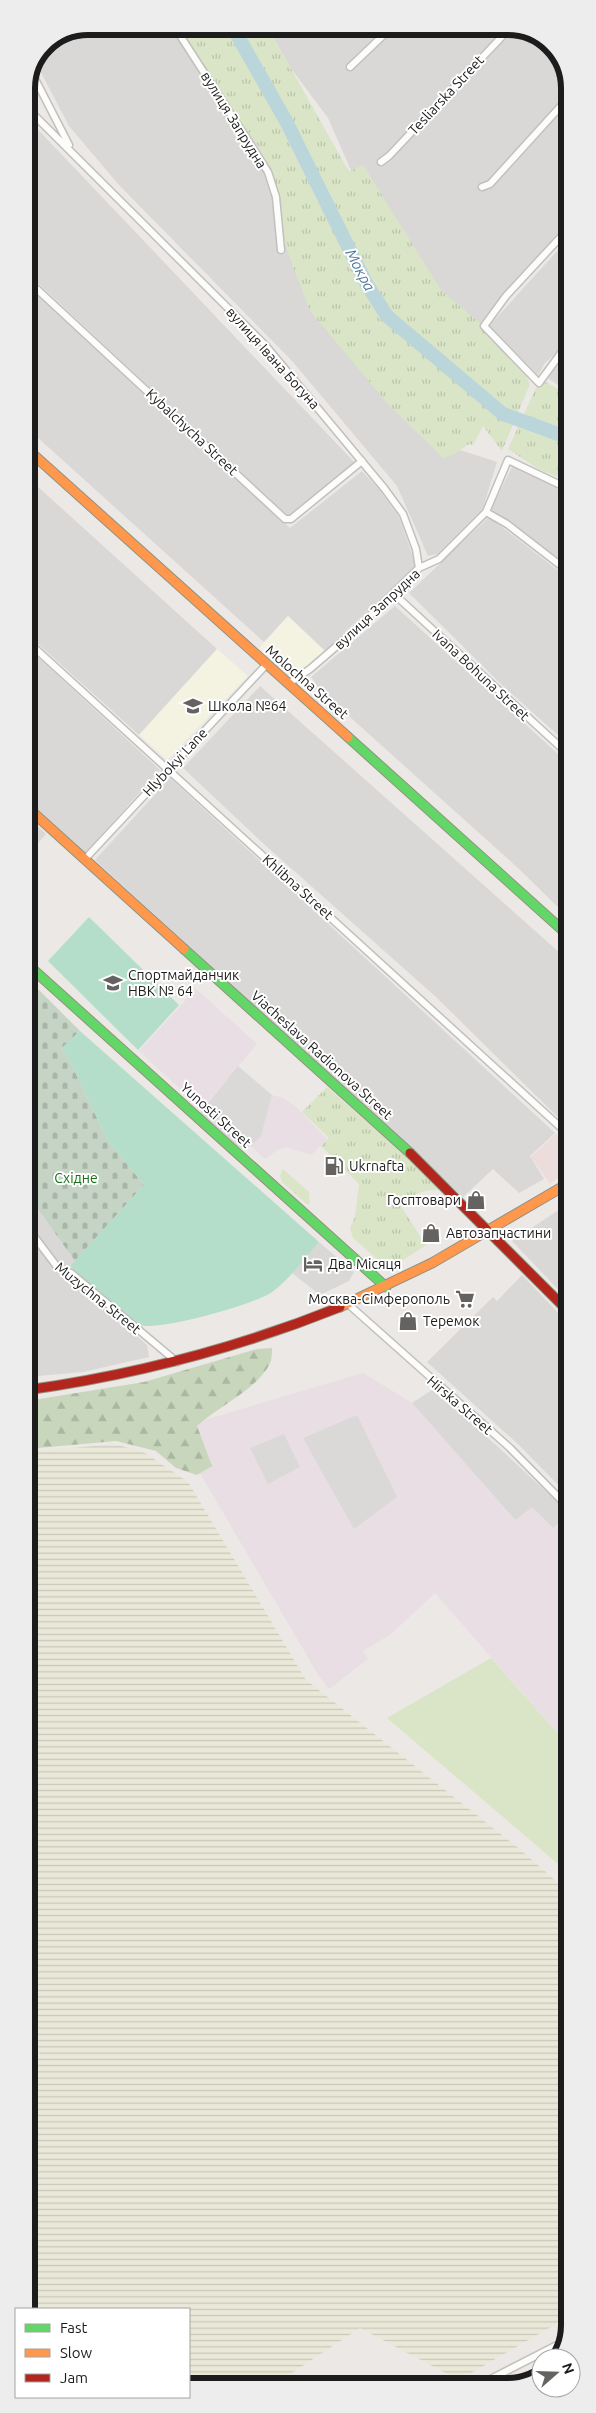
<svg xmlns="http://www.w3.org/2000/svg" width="596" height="2413" font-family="Ubuntu,sans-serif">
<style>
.residential{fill:#dad8d6}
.commercial{fill:#ecdcdc}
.industrial{fill:#e8dee4}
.education{fill:#f4f2e1}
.farmland{fill:url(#farmland-rules)}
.grass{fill:url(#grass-tufts)}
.forest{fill:url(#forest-firs)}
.cemetery{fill:url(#cemetery-stones)}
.garden{fill:#d9e5c6}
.pitch{fill:#b4deca}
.parking{fill:#dbd9d8}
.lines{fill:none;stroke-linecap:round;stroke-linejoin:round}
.river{stroke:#bbd6db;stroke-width:14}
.street-casing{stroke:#c2c0bf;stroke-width:9}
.fast-casing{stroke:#92927f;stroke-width:11}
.slow-casing{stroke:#92927f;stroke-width:11}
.jam-casing{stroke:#92927f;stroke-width:11}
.street{stroke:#fcfcfb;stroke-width:6}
.fast{stroke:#63d668;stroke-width:9}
.slow{stroke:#ff974d;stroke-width:9}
.jam{stroke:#b3261e;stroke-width:9}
.labels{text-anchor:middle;stroke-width:4;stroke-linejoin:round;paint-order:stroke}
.street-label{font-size:14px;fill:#1c1c1c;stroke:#fff}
.poi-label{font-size:14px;fill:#1c1c1c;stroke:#fff;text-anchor:start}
.park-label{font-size:14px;fill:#157018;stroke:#fff}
.water-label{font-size:15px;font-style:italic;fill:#4f799c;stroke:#fff}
.rim{fill:none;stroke:#1c1c1c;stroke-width:6}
</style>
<defs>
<pattern id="farmland-rules" width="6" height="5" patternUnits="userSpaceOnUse" patternTransform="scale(1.25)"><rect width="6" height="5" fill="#eae9d9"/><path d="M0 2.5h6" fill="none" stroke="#c8c7ba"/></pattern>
<pattern id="grass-tufts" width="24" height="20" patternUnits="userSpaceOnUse" patternTransform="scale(1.25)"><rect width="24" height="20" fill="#d9e5c6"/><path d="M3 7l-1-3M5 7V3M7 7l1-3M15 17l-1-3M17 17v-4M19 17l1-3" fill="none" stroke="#bac4aa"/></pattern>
<pattern id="forest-firs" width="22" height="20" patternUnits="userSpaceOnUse" patternTransform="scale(1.25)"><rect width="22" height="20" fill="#c8d7bc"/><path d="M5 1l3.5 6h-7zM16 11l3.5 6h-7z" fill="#abb8a1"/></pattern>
<pattern id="cemetery-stones" width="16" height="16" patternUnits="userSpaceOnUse" patternTransform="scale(1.25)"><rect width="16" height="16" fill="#c5d4c4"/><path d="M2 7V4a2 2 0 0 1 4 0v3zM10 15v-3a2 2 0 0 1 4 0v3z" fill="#a9b5a8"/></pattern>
</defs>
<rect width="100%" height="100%" fill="#ebe8e5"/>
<path class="residential" d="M88,26H196L457,449L497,462L483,508L437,554L428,556L397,486L293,362L119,185L69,126L36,63L44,44Z
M267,26L516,27L552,44L569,76V221L503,295L466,341L372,218L328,118L290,67Z
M26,117L355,463L288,517L26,272Z
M569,238V341L545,363L538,375L489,326Z
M26,283L290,528L362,471L378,488L399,517L416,565L325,651L288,616L264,642L26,427Z
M569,347V412L561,408L562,388L548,378Z
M512,467L569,493V567L491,509Z
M26,476L217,649L139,735L27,634Z
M489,517L569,579V745L502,685L409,593Z
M395,606L569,764V918L518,868L321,691L311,677Z
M27,647L160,770L85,853L27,799Z
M260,686L569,961V1128L436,997L265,845L183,768Z
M170,778L555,1133L530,1156L544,1179L519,1193L493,1169L463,1197L95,860Z
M27,816L46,834L27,856Z
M27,1194L75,1261L70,1266H59L27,1223Z
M569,1203V1301L512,1241Z
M27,1232L57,1271L71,1277L147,1345L149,1357L83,1372L27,1377Z
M319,1242L354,1272L349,1281L320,1295L292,1273Z
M522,1275L569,1324V1496L519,1445L427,1362L493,1297L497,1301Z
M432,1390L496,1445L569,1513L553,1529L515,1520L412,1403Z"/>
<path class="commercial" d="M556,1134L569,1146V1170L550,1183L531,1157Z"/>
<path class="industrial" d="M196,989L257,1044L202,1109L139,1051Z
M272,1095L283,1098L295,1106L327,1139L311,1155L286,1147L277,1150L265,1159L251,1146L261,1136Z
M363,1373L412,1403L515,1520L532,1507L553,1528L569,1514V1746L435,1593L391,1634L363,1651L368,1659L329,1689L319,1676L174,1429Z"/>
<path class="education" d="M288,616L325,651L308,668L292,678L259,648Z
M217,649L248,676L167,760L139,735Z"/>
<path class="farmland" d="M115,1444L145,1453L188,1482L306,1680L517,1847L570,1893V2316L459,2380L360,2328L272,2386H189V2309H27V2057L41,2056L33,2043L27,2047V1452Z"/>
<path class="grass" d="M179,26H267L349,172L363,165L441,290L497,338L522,367L530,384L502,451L483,426L473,445L469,444L454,454L443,458L388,404L310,311L287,250L278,221L272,182L260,148L225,100Z
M540,379L569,395V481L540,470L508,449Z
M327,1087L420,1168L439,1190C422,1189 414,1194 400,1205L426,1245L405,1259L386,1262L377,1259L353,1238L350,1228L355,1217L359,1184L321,1146L329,1138L302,1112Z
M283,1169L309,1192L310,1204H307L282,1182L280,1175Z"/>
<path class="forest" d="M272,1348C272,1353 272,1359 270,1363C259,1388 219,1406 197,1426L212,1466L197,1475L176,1468L156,1451L116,1441L27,1449V1401L144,1382L257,1349Z"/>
<path class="cemetery" d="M27,978L80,1031L61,1049L67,1055L107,1139L144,1185L75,1261L27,1194Z"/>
<path class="garden" d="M491,1658L569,1746L570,1874L387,1718Z"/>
<path class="pitch" d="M89,917L179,1005L138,1050L48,961Z
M80,1031L319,1242C304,1259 290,1279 272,1292C256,1304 157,1332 140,1325C119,1316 88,1283 70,1266L144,1185L107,1139L67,1055L61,1049Z"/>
<path class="parking" d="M238,1066L272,1095L261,1136L251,1146L241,1149L200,1113Z
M357,1415L397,1497L354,1529L303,1438Z
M284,1434L300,1467L268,1484L250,1448Z"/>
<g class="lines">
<path class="river" d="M232,26L286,121L366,283L387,316L503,414L569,438"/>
<g class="street-casing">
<path id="street" d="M174,26L268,172L276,197L281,250
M350,67L392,27
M32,73L69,145
M26,107L265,345L384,488L403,514L416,549L419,568
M381,162L389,156L511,27
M482,187L490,184L569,97
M569,228L506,296L484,326L539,383L569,342
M26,279L285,519H291L362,461
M486,512L507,524L569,572
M394,594L569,755
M27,641L569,1135
M288,684L310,669L353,632L419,568L439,559L486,512L508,460L569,489
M85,859L266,665
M27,1227L58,1268L71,1273L177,1362
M348,1304L510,1448L569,1508
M368,2382L370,2386
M477,2386L563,2342"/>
</g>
<g class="fast-casing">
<path id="fast" d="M348,737L569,936
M184,949L410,1153
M27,964L386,1287"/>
</g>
<g class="slow-casing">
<path id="slow" d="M26,448L348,737
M27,807L184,949
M340,1307L432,1263L569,1183"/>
</g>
<g class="jam-casing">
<path id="jam" d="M410,1153L569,1312
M27,1390C135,1375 238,1348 340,1307"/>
</g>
<use href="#street" class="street"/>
<use href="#fast" class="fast"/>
<use href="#slow" class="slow"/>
<use href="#jam" class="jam"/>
</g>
<defs>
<g id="school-bare" transform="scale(1.5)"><path d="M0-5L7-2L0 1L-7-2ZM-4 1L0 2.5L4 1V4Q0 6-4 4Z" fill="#646362" stroke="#fff" stroke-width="2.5" paint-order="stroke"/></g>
<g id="fuel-bare" transform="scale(1.5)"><path d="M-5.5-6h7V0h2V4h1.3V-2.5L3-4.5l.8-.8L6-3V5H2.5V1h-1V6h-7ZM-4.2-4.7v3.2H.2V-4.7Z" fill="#646362" stroke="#fff" stroke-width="2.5" paint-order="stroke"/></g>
<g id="shop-bare" transform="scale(1.5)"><path d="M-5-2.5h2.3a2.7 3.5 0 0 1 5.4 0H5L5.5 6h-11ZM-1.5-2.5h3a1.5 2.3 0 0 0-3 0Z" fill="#646362" stroke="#fff" stroke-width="2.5" paint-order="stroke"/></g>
<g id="hotel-bare" transform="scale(1.5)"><path d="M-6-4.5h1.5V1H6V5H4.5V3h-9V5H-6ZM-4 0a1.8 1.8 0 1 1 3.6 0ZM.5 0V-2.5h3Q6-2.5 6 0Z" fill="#646362" stroke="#fff" stroke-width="2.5" paint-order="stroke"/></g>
<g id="supermarket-bare" transform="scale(1.5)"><path d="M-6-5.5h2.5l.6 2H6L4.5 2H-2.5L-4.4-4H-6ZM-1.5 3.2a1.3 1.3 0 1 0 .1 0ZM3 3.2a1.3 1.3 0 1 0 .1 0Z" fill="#646362" stroke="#fff" stroke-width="2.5" paint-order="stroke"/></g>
</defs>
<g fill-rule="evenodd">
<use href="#school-bare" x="193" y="706"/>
<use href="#school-bare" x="113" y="983"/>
<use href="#fuel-bare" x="334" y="1166"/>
<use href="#shop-bare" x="476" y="1200"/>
<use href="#shop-bare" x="431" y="1233"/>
<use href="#hotel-bare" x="313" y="1264"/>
<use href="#supermarket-bare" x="465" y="1299"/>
<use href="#shop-bare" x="408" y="1321"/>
</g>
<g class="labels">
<g class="street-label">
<text transform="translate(446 95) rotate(-47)" y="5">Tesliarska Street</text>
<text transform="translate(234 120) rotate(58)" y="5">вулиця Запрудна</text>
<text transform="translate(273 358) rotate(48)" y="5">вулиця Івана Богуна</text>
<text transform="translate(192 432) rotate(43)" y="5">Kybalchycha Street</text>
<text transform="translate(377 609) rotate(-43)" y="5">вулиця Запрудна</text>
<text transform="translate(481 675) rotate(43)" y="5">Ivana Bohuna Street</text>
<text transform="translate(307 682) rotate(41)" y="5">Molochna Street</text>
<text transform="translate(175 762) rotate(-47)" y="5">Hlybokyi Lane</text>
<text transform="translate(298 887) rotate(42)" y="5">Khlibna Street</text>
<text transform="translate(322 1055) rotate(42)" y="5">Viacheslava Radionova Street</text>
<text transform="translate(216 1115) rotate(42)" y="5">Yunosti Street</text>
<text transform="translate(98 1298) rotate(39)" y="5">Muzychna Street</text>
<text transform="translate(460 1405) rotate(41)" y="5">Hirska Street</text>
</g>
<g class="poi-label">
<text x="208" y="711">Школа №64</text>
<text x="128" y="980">Спортмайданчик<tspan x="128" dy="16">НВК № 64</tspan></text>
<text x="349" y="1171">Ukrnafta</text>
<text x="461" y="1205" text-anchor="end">Госптовари</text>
<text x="446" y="1238">Автозапчастини</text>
<text x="328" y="1269">Два Місяця</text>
<text x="450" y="1304" text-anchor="end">Москва-Сімферополь</text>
<text x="423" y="1326">Теремок</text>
</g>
<g class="park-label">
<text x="76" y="1183">Східне</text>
</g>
<g class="water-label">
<text transform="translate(360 270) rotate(62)" y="5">Мокра</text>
</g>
</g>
<path d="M0 0H596V2413H0ZM88 35H508A53 53 0 0 1 561 88V2325A53 53 0 0 1 508 2378H88A53 53 0 0 1 35 2325V88A53 53 0 0 1 88 35Z" fill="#ededed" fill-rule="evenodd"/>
<path class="rim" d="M88 35H508A53 53 0 0 1 561 88V2325A53 53 0 0 1 508 2378H88A53 53 0 0 1 35 2325V88A53 53 0 0 1 88 35Z"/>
<rect x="15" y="2308" width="175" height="90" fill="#ffffff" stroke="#a4a4a4"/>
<rect x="25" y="2324" width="25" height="8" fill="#63d668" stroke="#a4a4a4"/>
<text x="60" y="2333" font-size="15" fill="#1c1c1c">Fast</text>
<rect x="25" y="2349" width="25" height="8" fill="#ff974d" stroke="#a4a4a4"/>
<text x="60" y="2358" font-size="15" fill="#1c1c1c">Slow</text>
<rect x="25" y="2374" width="25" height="8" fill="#b3261e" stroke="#a4a4a4"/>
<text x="60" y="2383" font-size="15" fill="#1c1c1c">Jam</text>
<g transform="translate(556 2373) rotate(70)"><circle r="24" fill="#ffffff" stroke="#a4a4a4"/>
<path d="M0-4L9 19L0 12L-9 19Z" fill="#646362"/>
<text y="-8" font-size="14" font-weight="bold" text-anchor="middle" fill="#1c1c1c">N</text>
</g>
</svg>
